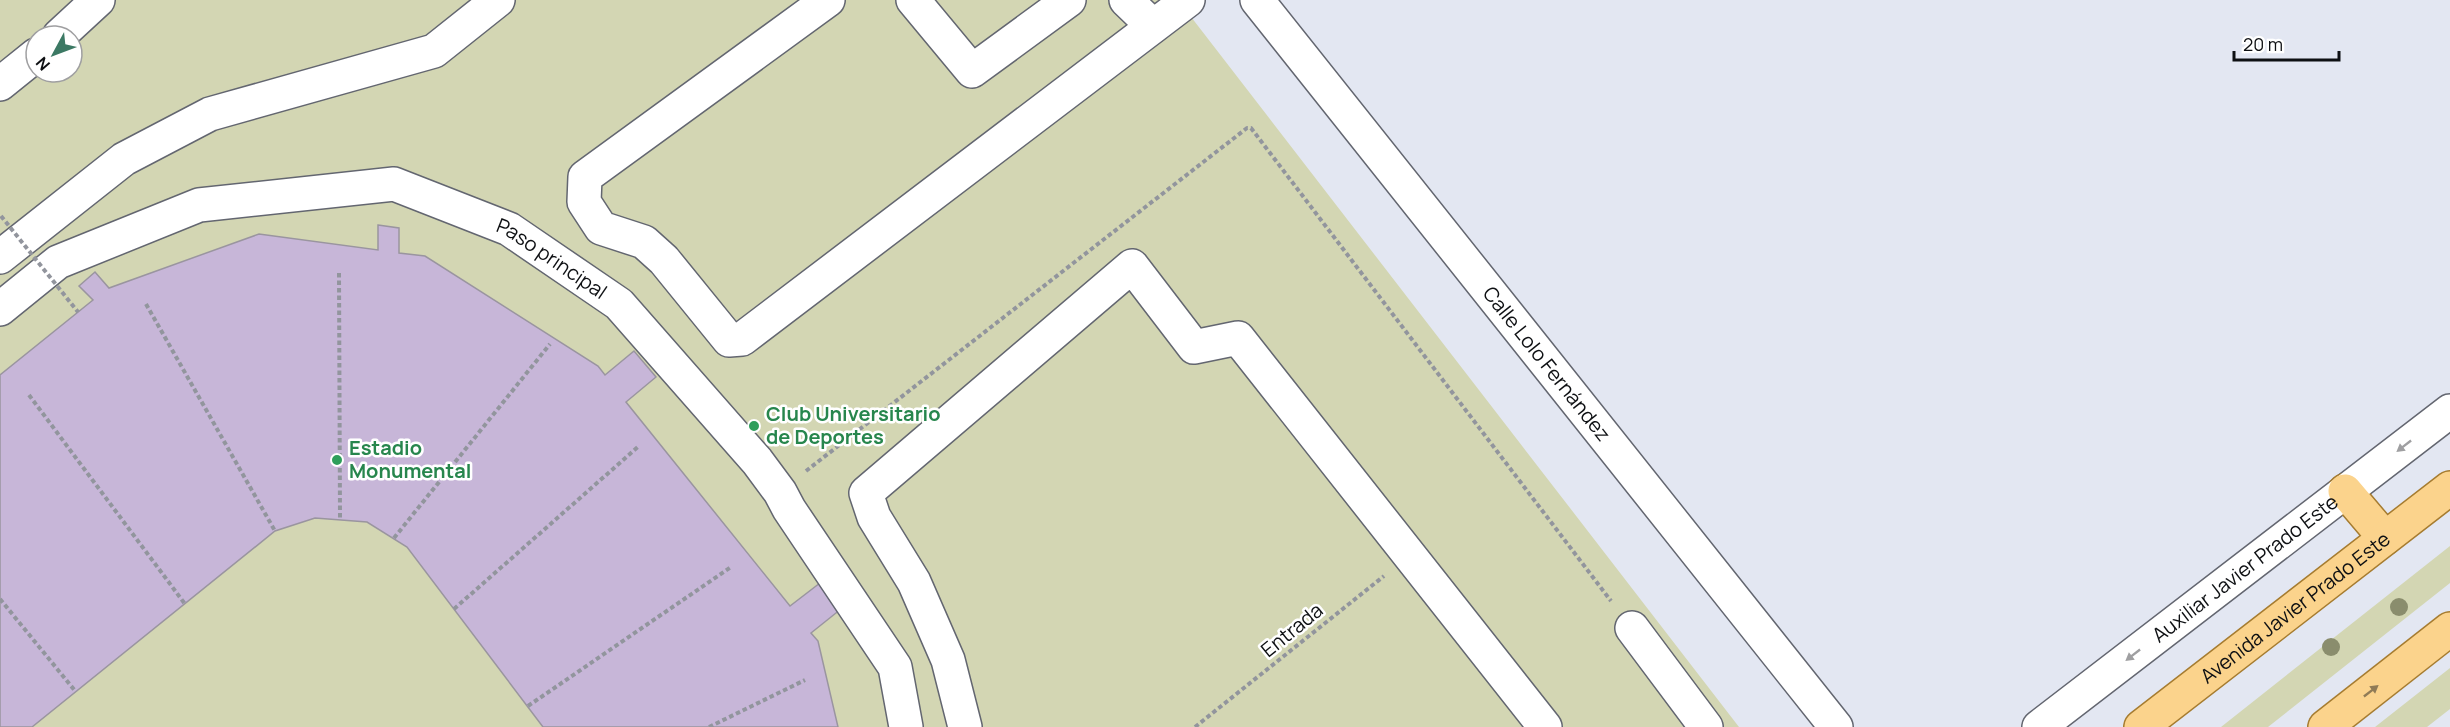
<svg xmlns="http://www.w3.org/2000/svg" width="2450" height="727" font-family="Manrope,sans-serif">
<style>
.green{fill:#d3d6b3;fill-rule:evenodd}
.building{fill:#c7b6d8;stroke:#9a959f;stroke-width:1.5}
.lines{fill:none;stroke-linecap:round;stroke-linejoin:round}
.minor-casing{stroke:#636670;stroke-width:36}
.major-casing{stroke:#a67c30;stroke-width:36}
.path{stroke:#92959d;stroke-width:4;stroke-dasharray:4.5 3;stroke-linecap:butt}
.minor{stroke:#fff;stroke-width:33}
.major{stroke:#fbd38c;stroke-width:33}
.path-bridge{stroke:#92959d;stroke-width:4;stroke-dasharray:4.5 3;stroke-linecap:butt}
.tree{fill:#8a8d6d}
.oneway{fill:#9f9fa1}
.oneway2{fill:#907b56}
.leisure-dot{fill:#2e9e5b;stroke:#fff;stroke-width:2}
.labels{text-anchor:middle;stroke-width:5;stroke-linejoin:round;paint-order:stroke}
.street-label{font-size:20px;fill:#0e1013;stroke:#fff}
.leisure-label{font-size:20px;font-weight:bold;fill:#27864d;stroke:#fff;text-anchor:start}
</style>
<rect width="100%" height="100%" fill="#e3e7f2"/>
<path class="green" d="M0,0H1178L1739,727H0ZM36,36H72V72H36Z
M2450,546V583L2268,727H2221Z
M2450,668V709L2427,727H2375Z"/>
<path class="building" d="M378,225L399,228V253L425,256L598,366L605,375L634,351L656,377L626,402L790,606L820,583L841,609L811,633L818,641L838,727H543L407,547L367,522L315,518L275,531L32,727H0V375L93,300L79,286L95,272L109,288L259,234L378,250Z"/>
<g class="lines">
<g class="minor-casing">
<g id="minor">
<path d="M828,0L585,177L584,202L601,228L644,242L664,260L729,340L742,339L1188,0"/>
<path d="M913,0L972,71L1069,0"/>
<path d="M1126,0L1153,26"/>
<path id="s1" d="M1257,0L1836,727"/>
<path d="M59,36L98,0"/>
<path d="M0,84L36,55"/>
<path d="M0,257L124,159L210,114L434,51L498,0"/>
<path id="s2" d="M0,309L58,262L199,205L394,184L509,229L619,304L757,461L780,492L789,509L895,667L906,727"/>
<path d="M1632,628L1706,727"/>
<path d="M965,727L948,660L914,582L874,517L866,493L1132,266L1194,347L1238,338L1545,727"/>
<path id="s3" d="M2039,727L2450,411"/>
</g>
</g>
<g class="major-casing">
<g id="major">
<path d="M2345,491L2385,538"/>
<path id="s4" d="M2141,727L2450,488"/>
<path d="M2325,727L2450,629"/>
</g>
</g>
<path class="path" d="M339,273L340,519
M146,304L275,531
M29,395L185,604
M806,471L1247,128H1251L1611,601
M394,538L550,344
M0,599L76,692
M454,609L639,446
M528,706L731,567
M709,727L805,680
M1195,727L1384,576"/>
<use href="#minor" class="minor"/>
<use href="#major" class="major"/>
<path class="path-bridge" d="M1,216L78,312"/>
</g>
<g class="tree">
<circle cx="2399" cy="607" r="9"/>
<circle cx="2331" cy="647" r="9"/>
</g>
<defs><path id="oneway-solid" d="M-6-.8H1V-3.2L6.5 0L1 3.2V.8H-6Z" transform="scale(1.5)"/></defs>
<g class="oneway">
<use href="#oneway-solid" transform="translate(2404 446) rotate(142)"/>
<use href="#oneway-solid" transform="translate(2133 655) rotate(142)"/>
</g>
<use class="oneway2" href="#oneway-solid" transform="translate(2371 691) rotate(-38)"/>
<g class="leisure-dot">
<circle cx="754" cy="426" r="6"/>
<circle cx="337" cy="460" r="6"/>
</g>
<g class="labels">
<g class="street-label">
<text dy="7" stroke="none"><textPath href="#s2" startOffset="598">Paso principal</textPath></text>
<text dy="7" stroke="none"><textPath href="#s1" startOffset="465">Calle Lolo Fernández</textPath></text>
<text dy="7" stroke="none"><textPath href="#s3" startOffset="260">Auxiliar Javier Prado Este</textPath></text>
<text dy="7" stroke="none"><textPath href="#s4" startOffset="195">Avenida Javier Prado Este</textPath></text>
<text transform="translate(1292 630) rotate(-39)" y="7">Entrada</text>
</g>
<g class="leisure-label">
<text x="766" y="421">Club Universitario<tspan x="766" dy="23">de Deportes</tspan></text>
<text x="349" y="455">Estadio<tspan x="349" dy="23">Monumental</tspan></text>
</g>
</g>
<g transform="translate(54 54) rotate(229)"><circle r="28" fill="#ffffff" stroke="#9f9fa1" stroke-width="1.5"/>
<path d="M0-4.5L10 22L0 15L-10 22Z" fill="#3c7964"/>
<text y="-9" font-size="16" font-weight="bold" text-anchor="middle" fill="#0e1013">N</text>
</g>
<path d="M2234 51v9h105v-9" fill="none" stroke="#0e1013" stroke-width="3"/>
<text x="2243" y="51" font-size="18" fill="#0e1013" stroke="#ffffff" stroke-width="4.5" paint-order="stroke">20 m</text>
</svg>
